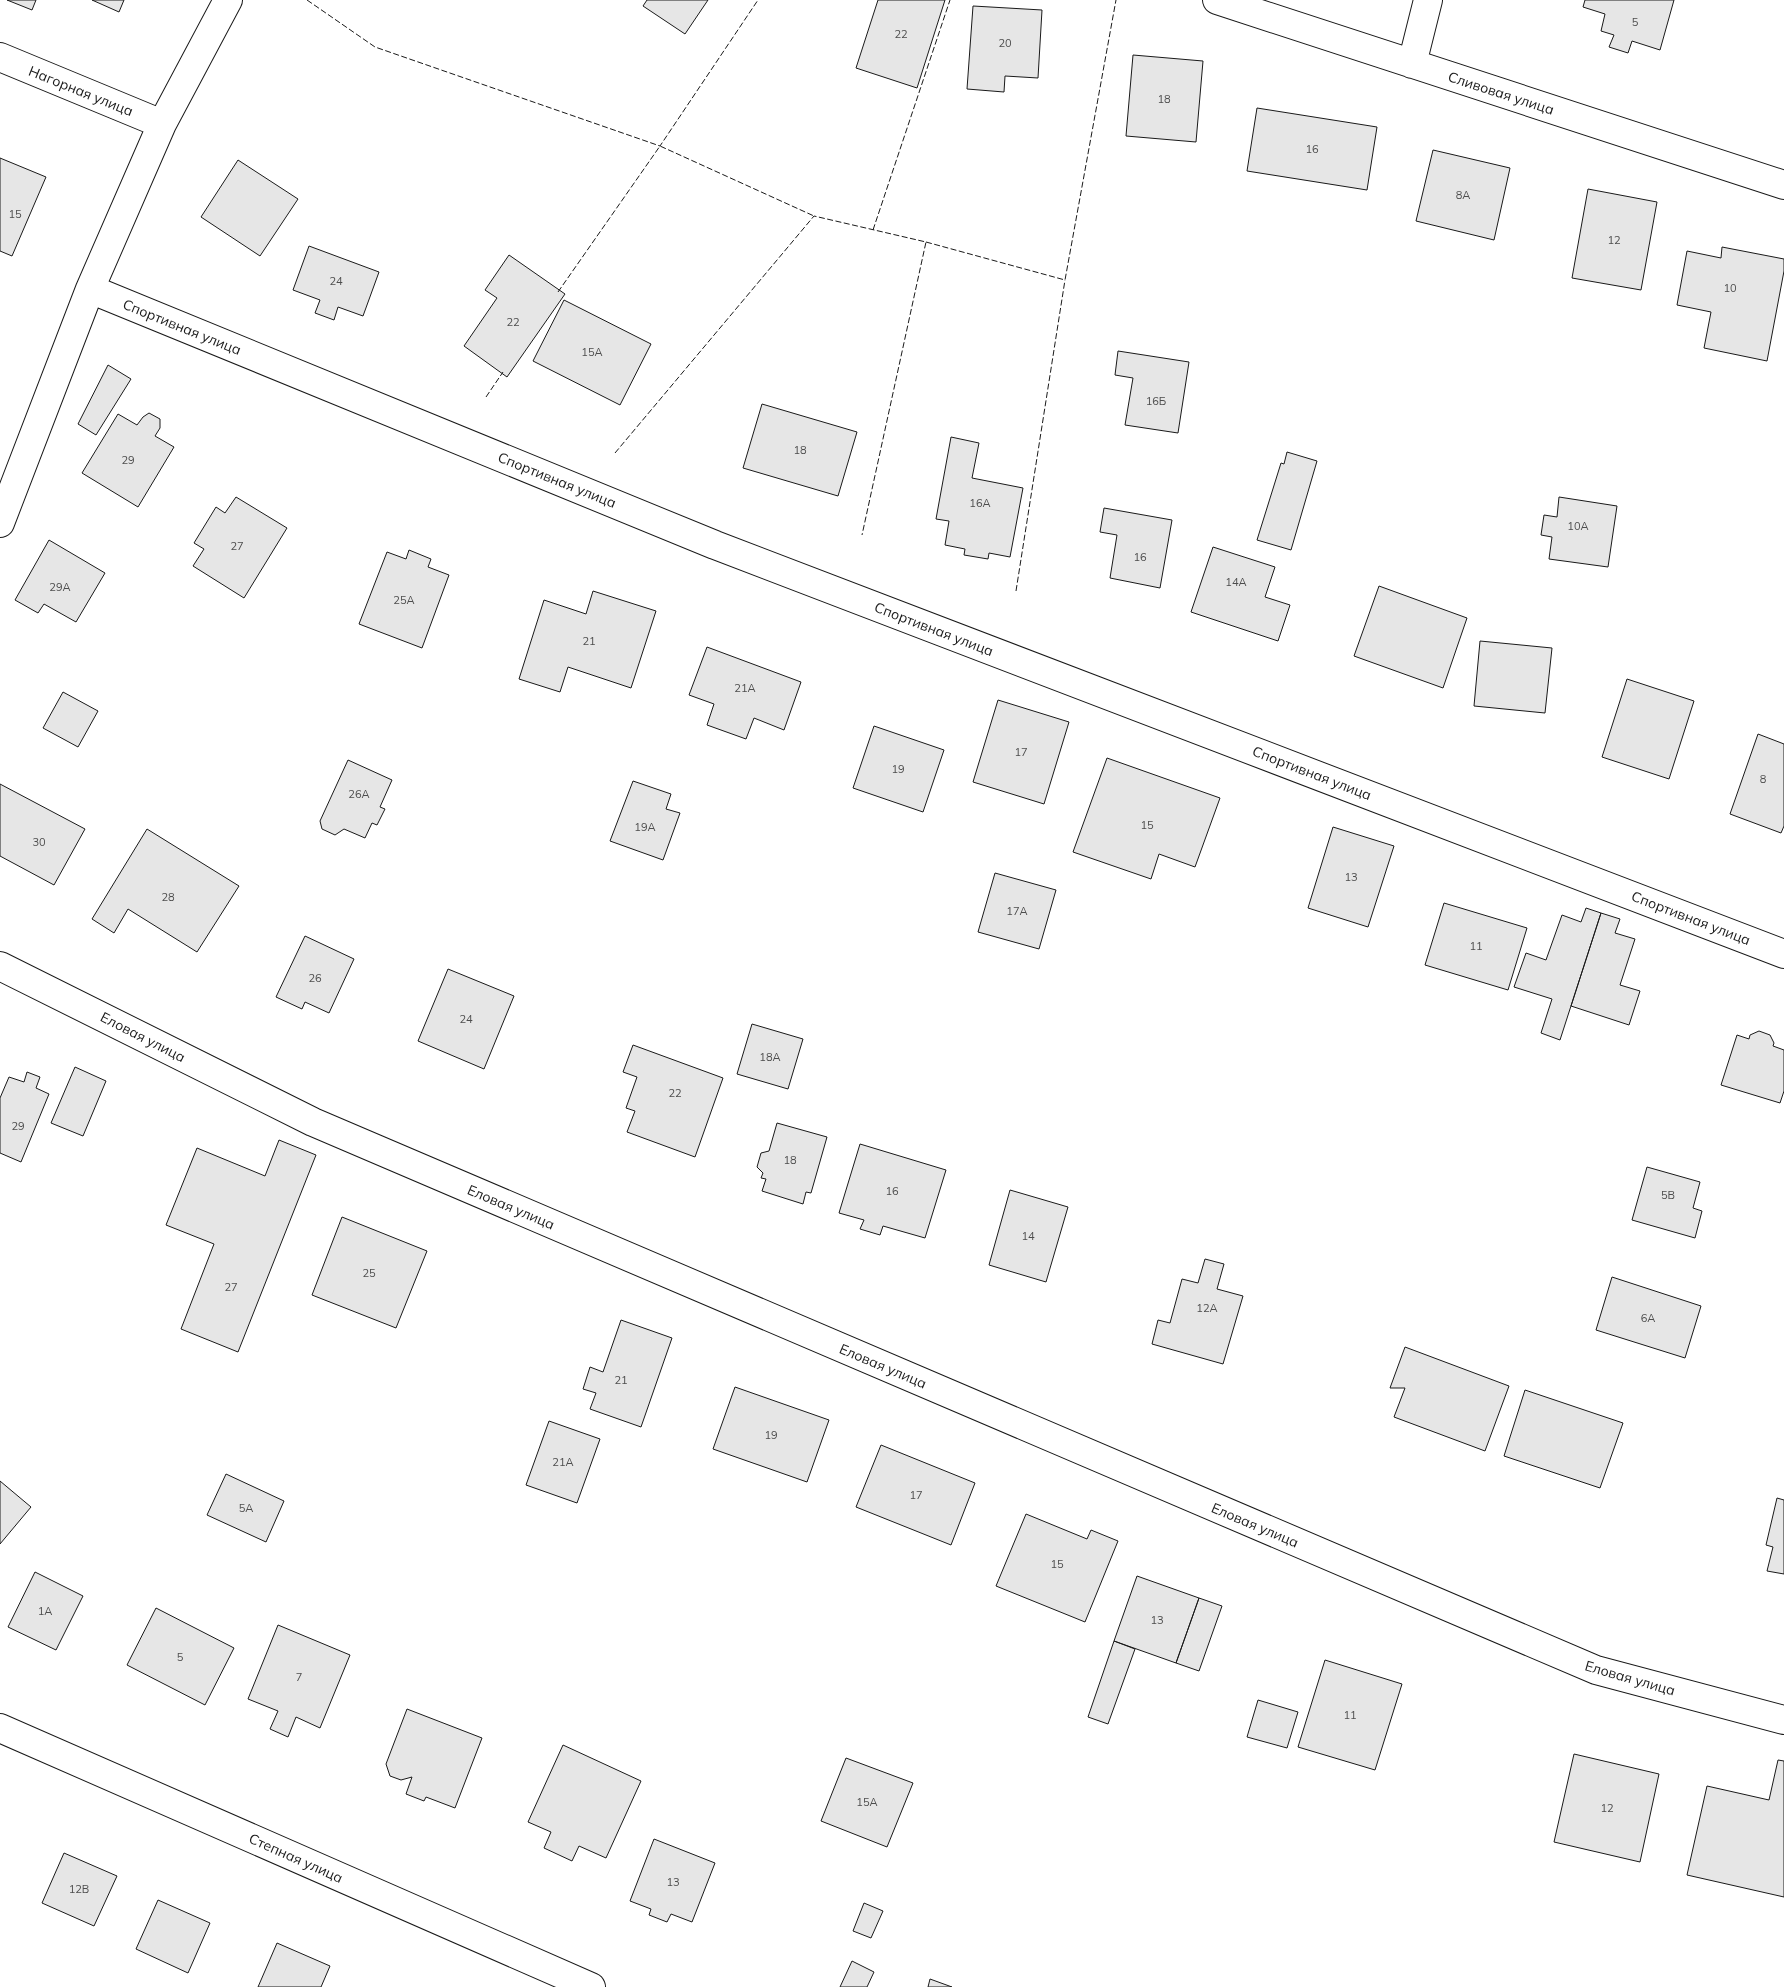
<svg xmlns="http://www.w3.org/2000/svg" width="1784" height="1987" font-family="Mulish,sans-serif">
<style>
.building{fill:#e6e6e6;stroke:#1a1a1a}
.lines{fill:none;stroke-linecap:round;stroke-linejoin:round}
.minor-casing{stroke:#1a1a1a;stroke-width:30}
.minor{stroke:#fff;stroke-width:28}
.fence{stroke:#1a1a1a;stroke-width:1;stroke-dasharray:6 2.5;stroke-linecap:butt}
.labels{text-anchor:middle;stroke-width:4;stroke-linejoin:round;paint-order:stroke}
.number-label{font-size:11px;fill:#4d4d4d}
.street-label{font-size:14px;fill:#1a1a1a;stroke:#fff}
</style>
<rect width="100%" height="100%" fill="#fff"/>
<path class="building" d="M7,0H36L32,10Z
M92,0H124L119,12Z
M647,0H708L685,34L643,6Z
M878,0H945L917,88L856,68Z
M1585,0H1674L1660,50L1632,41L1628,53L1609,47L1614,35L1601,31L1605,14L1583,7Z
M973,6L1042,10L1038,78L1005,76L1004,92L967,89Z
M1133,55L1203,61L1196,142L1126,136Z
M1257,108L1377,127L1367,190L1247,171Z
M1433,150L1510,168L1494,240L1416,221Z
M0,158L46,177L12,256L0,251Z
M238,160L298,199L260,256L201,217Z
M1588,189L1657,202L1641,290L1572,278Z
M309,246L379,272L363,316L338,307L334,320L315,313L320,300L293,290Z
M1722,247L1784,259V271L1767,361L1704,348L1711,312L1677,305L1687,251L1721,258Z
M509,255L565,294L507,377L464,346L497,298L485,290Z
M564,300L651,344L620,405L533,361Z
M1118,351L1189,362L1178,433L1125,425L1133,378L1115,375Z
M108,365L131,379L96,435L78,424Z
M762,404L857,432L838,496L743,468Z
M149,413L160,419V428L155,436L174,447L138,507L82,473L118,414L137,425L143,417Z
M951,437L979,443L972,478L1023,488L1010,557L989,553L988,559L964,555L965,549L945,545L949,521L936,519Z
M1287,452L1317,461L1291,550L1257,540L1281,463L1284,464Z
M236,497L287,528L244,598L193,566L204,549L194,543L216,507L225,513Z
M1559,497L1617,506L1608,567L1549,559L1552,537L1541,535L1544,515L1557,517Z
M1104,508L1172,520L1160,588L1110,578L1117,535L1100,532Z
M49,540L105,573L76,622L44,604L38,613L15,600Z
M1213,547L1275,567L1265,597L1290,605L1278,641L1191,612Z
M409,550L431,559L428,567L449,575L422,648L359,624L387,552L406,559Z
M1379,586L1467,618L1443,688L1354,656Z
M593,591L656,611L631,688L568,667L560,692L519,679L544,600L586,614Z
M1480,641L1552,648L1545,713L1474,706Z
M707,647L801,682L784,730L754,718L746,739L707,725L714,704L689,695Z
M1627,679L1694,701L1669,779L1602,757Z
M63,692L98,711L78,747L43,728Z
M998,700L1069,722L1044,804L973,782Z
M874,726L944,750L923,812L853,788Z
M1758,734L1784,744V826L1781,833L1730,814Z
M1107,758L1220,798L1195,867L1159,854L1151,879L1073,852Z
M348,760L392,780L380,807L385,809L377,825L372,823L365,838L344,829L335,835L322,829L320,821Z
M633,781L671,794L666,809L680,813L663,860L610,841Z
M0,784L85,829L54,885L0,856Z
M1333,827L1394,846L1368,927L1308,908Z
M147,829L239,886L197,952L128,909L114,933L92,919Z
M995,873L1056,890L1039,949L978,932Z
M1444,903L1527,928L1508,990L1425,965Z
M1586,908L1601,913L1560,1040L1541,1033L1552,999L1514,987L1526,953L1546,960L1562,915L1581,922Z
M1601,913L1620,919L1615,933L1635,939L1620,985L1640,991L1629,1025L1571,1006Z
M305,936L354,959L329,1013L305,1002L302,1009L276,997Z
M448,969L514,996L484,1069L418,1041Z
M752,1024L803,1039L788,1089L737,1074Z
M1759,1031L1770,1035L1774,1043L1773,1046L1784,1050V1091L1780,1103L1721,1085L1737,1035L1749,1039L1750,1035Z
M633,1045L723,1078L695,1157L627,1132L635,1111L626,1108L637,1077L623,1072Z
M75,1067L106,1081L83,1136L51,1123Z
M27,1072L40,1077L36,1088L49,1094L21,1162L0,1153V1098L9,1077L24,1082Z
M777,1123L827,1137L811,1193L806,1192L803,1204L762,1191L766,1179L761,1178L763,1173L757,1167L761,1153L769,1151Z
M279,1140L316,1155L238,1352L181,1329L214,1244L166,1225L197,1148L265,1176Z
M860,1144L946,1170L925,1238L883,1226L880,1235L860,1229L864,1220L839,1213Z
M1647,1167L1700,1182L1693,1208L1702,1211L1695,1238L1632,1220Z
M1010,1190L1068,1207L1046,1282L989,1265Z
M342,1217L427,1251L396,1328L312,1295Z
M1205,1259L1224,1264L1217,1289L1243,1296L1223,1364L1152,1344L1158,1320L1170,1323L1182,1279L1198,1283Z
M1612,1277L1701,1306L1685,1358L1596,1330Z
M621,1320L672,1338L641,1427L590,1409L596,1393L583,1389L590,1367L603,1372Z
M1405,1347L1509,1386L1485,1451L1394,1417L1405,1388H1390Z
M735,1387L829,1420L807,1482L713,1449Z
M1525,1390L1623,1423L1600,1488L1504,1456Z
M549,1421L600,1439L577,1503L526,1485Z
M881,1445L975,1483L951,1545L856,1507Z
M226,1474L284,1501L266,1542L207,1515Z
M0,1481L31,1507L0,1544Z
M1777,1498L1784,1500V1574L1767,1571L1773,1547L1766,1545Z
M1026,1514L1087,1539L1091,1530L1118,1541L1085,1622L996,1586Z
M35,1572L83,1596L56,1650L8,1627Z
M1137,1576L1199,1598L1176,1663L1114,1641Z
M1199,1598L1222,1606L1199,1671L1176,1663Z
M156,1608L234,1648L205,1705L127,1665Z
M278,1625L350,1655L320,1728L296,1717L288,1737L270,1729L278,1711L248,1699Z
M1114,1641L1135,1649L1108,1724L1088,1717Z
M1325,1660L1402,1684L1375,1770L1298,1747Z
M1258,1700L1298,1712L1287,1748L1247,1737Z
M407,1709L482,1738L455,1808L426,1797L424,1801L406,1794L412,1777L401,1780L390,1776L386,1764Z
M563,1745L641,1781L606,1858L579,1846L572,1861L544,1848L551,1832L528,1822Z
M1574,1754L1659,1774L1640,1862L1554,1842Z
M846,1758L913,1783L887,1847L821,1821Z
M1778,1760L1784,1761V1897L1687,1875L1707,1786L1769,1800Z
M654,1839L715,1863L692,1922L671,1914L667,1922L649,1915L651,1909L630,1901Z
M64,1853L117,1876L94,1926L42,1903Z
M158,1900L210,1923L188,1973L136,1949Z
M864,1903L883,1911L871,1938L853,1931Z
M277,1943L330,1966L321,1987H258Z
M852,1961L874,1972L867,1987H840Z
M930,1979L952,1987H928Z"/>
<g class="lines">
<g class="minor-casing">
<path id="minor" d="M1217,0L1784,185
M0,57L162,124
M1412,64L1428,0
M90,289L715,545L1784,954
M0,523L90,289L162,124L228,0
M0,966L313,1122L1596,1670L1784,1720
M0,1728L591,1987"/>
</g>
<use href="#minor" class="minor"/>
<path class="fence" d="M307,0L375,47L660,146L758,0
M873,230L950,0
M926,242L1065,280L1116,0
M558,292L660,146L814,216
M486,397L503,372
M615,453L814,216L926,242L862,535
M1016,591L1065,280"/>
</g>
<g class="labels">
<g class="number-label">
<text x="1635" y="26">5</text>
<text x="901" y="38">22</text>
<text x="1005" y="47">20</text>
<text x="1164" y="103">18</text>
<text x="1312" y="153">16</text>
<text x="1463" y="199">8А</text>
<text x="15" y="218">15</text>
<text x="1614" y="244">12</text>
<text x="336" y="285">24</text>
<text x="1730" y="292">10</text>
<text x="513" y="326">22</text>
<text x="592" y="356">15А</text>
<text x="1156" y="405">16Б</text>
<text x="800" y="454">18</text>
<text x="128" y="464">29</text>
<text x="980" y="507">16А</text>
<text x="1578" y="530">10А</text>
<text x="237" y="550">27</text>
<text x="1140" y="561">16</text>
<text x="1236" y="586">14А</text>
<text x="60" y="591">29А</text>
<text x="404" y="604">25А</text>
<text x="589" y="645">21</text>
<text x="745" y="692">21А</text>
<text x="1021" y="756">17</text>
<text x="898" y="773">19</text>
<text x="1763" y="783">8</text>
<text x="359" y="798">26А</text>
<text x="1147" y="829">15</text>
<text x="645" y="831">19А</text>
<text x="39" y="846">30</text>
<text x="1351" y="881">13</text>
<text x="168" y="901">28</text>
<text x="1017" y="915">17А</text>
<text x="1476" y="950">11</text>
<text x="315" y="982">26</text>
<text x="466" y="1023">24</text>
<text x="770" y="1061">18А</text>
<text x="675" y="1097">22</text>
<text x="18" y="1130">29</text>
<text x="790" y="1164">18</text>
<text x="892" y="1195">16</text>
<text x="1668" y="1199">5В</text>
<text x="1028" y="1240">14</text>
<text x="369" y="1277">25</text>
<text x="231" y="1291">27</text>
<text x="1207" y="1312">12А</text>
<text x="1648" y="1322">6А</text>
<text x="621" y="1384">21</text>
<text x="771" y="1439">19</text>
<text x="563" y="1466">21А</text>
<text x="916" y="1499">17</text>
<text x="246" y="1512">5А</text>
<text x="1057" y="1568">15</text>
<text x="45" y="1615">1А</text>
<text x="1157" y="1624">13</text>
<text x="180" y="1661">5</text>
<text x="299" y="1681">7</text>
<text x="1350" y="1719">11</text>
<text x="867" y="1806">15А</text>
<text x="1607" y="1812">12</text>
<text x="673" y="1886">13</text>
<text x="79" y="1893">12В</text>
</g>
<g class="street-label">
<text transform="translate(81 91) rotate(22)" y="5">Нагорная улица</text>
<text transform="translate(1501 93) rotate(18)" y="5">Сливовая улица</text>
<text transform="translate(182 327) rotate(22)" y="5">Спортивная улица</text>
<text transform="translate(557 480) rotate(22)" y="5">Спортивная улица</text>
<text transform="translate(934 629) rotate(21)" y="5">Спортивная улица</text>
<text transform="translate(1312 773) rotate(21)" y="5">Спортивная улица</text>
<text transform="translate(1691 918) rotate(21)" y="5">Спортивная улица</text>
<text transform="translate(143 1037) rotate(27)" y="5">Еловая улица</text>
<text transform="translate(511 1207) rotate(23)" y="5">Еловая улица</text>
<text transform="translate(883 1366) rotate(23)" y="5">Еловая улица</text>
<text transform="translate(1255 1525) rotate(23)" y="5">Еловая улица</text>
<text transform="translate(1630 1678) rotate(16)" y="5">Еловая улица</text>
<text transform="translate(296 1858) rotate(24)" y="5">Степная улица</text>
</g>
</g>
</svg>
